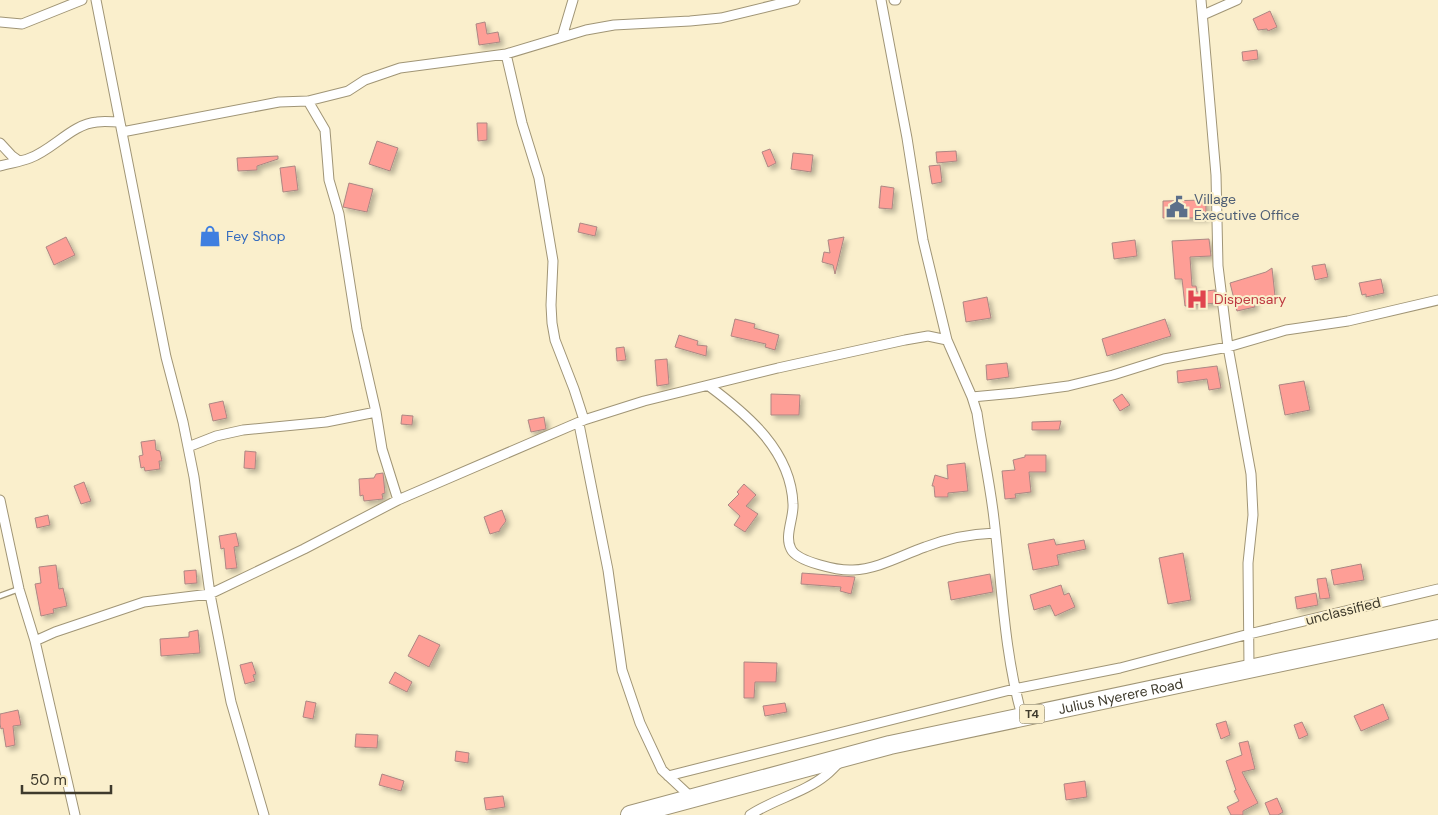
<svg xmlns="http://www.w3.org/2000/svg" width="1438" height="815" font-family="'DM Sans',sans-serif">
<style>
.building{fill:#fe9e96;stroke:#ac8783;filter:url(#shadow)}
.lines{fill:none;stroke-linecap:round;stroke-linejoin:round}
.lane-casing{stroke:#a09576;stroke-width:7}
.street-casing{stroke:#a09576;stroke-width:11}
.highway-casing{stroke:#a09576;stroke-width:20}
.lane{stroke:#fff;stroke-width:4.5}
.street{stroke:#fff;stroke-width:9}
.highway{stroke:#fff;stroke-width:18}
.labels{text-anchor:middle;stroke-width:4;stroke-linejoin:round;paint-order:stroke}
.shield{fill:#faefcc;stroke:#76705c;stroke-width:1}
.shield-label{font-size:12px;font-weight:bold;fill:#3e3a2c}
.service-label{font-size:14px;fill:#4e5e75;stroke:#faefcc;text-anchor:start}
.shop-label{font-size:14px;fill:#366cbe;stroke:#faefcc;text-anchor:start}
.health-label{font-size:14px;fill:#be3a42;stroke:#faefcc;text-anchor:start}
.street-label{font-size:14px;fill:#3e3a2c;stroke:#faefcc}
</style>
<defs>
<filter id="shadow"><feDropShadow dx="3.5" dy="3.5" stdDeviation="2.5" flood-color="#0004"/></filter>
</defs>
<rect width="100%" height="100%" fill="#faefcc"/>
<path class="building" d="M1270,11L1277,27L1268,31L1267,29L1258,30L1253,19Z
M485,22L487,34L498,32L500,42L479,45L476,24Z
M1257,50L1258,59L1243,61L1242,52Z
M477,123H487V140L478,141Z
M377,141L398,148L390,171L369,164Z
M770,149L776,163L768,167L762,152Z
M956,151L957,161L937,163L936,152Z
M793,153L813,155L811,172L791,169Z
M278,156V159L257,166V170L238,171L237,158Z
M940,165L942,182L932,184L929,166Z
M295,166L298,190L283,192L280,168Z
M349,183L373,189L367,212L343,207Z
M881,186L894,188L892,209L879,208Z
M1206,200V218H1163V201Z
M580,223L597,227L595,236L578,232Z
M66,237L75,255L54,265L46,247Z
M844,237L838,262L835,274L833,265L822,262L824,252L830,253L828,240Z
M1209,239L1211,256L1190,257L1192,286H1196L1197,292L1215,290L1216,303L1185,306L1182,279H1175L1172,241Z
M1135,240L1137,256L1114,259L1112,243Z
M1325,264L1328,277L1315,280L1312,266Z
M1272,268L1275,296L1253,299L1255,307L1237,311L1230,283L1266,272Z
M1381,279L1384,293L1366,297V294L1362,295L1359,283Z
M987,297L991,318L966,322L963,302Z
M735,319L755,324L754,328L779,335L775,350L765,347L766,344L731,336Z
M1165,319L1171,336L1107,356L1102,339Z
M679,335L698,341L697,345L707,346L706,356L675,347Z
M624,347L626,360L617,361L616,348Z
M667,359L669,384L657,386L655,360Z
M1007,363L1009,377L987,380L986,365Z
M1217,366L1221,388L1209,390L1207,379L1178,383L1177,371Z
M1304,381L1310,410L1285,415L1279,385Z
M771,394L800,395L799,415H771Z
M1122,394L1130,405L1120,411L1113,400Z
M223,401L227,418L213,421L209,404Z
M402,415L413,416L412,425L401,424Z
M544,417L546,429L531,432L528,420Z
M1061,421L1059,430H1032V422Z
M155,440L156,450L160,451L162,461H159L160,469L145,471L144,467L141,468L139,456L143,455L141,442Z
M245,451L256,452L255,469L244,468Z
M1025,455H1046V472H1029L1031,492L1015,494L1016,498L1005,499L1002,471L1015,470L1013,460L1025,457Z
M965,463L968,491L948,493V497H935L934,486H932L935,475L948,479L947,465Z
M383,473L385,493L382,494L383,499L364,501L363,495L360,496L359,479L374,478L376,474Z
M84,482L91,501L81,504L74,486Z
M744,484L756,495L746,506L758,514L745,532L734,525L740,516L728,505L739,494L737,492Z
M502,510L506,521L500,529V531L490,534L484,517Z
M48,515L50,525L37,528L35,518Z
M236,533L239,546L234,547L237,568L226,569L224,548L221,549L219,536Z
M1054,539L1056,545L1084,540L1086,549L1057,555L1059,565L1033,570L1028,544Z
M1183,553L1191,600L1168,604L1159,558Z
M1361,564L1364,580L1334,585L1331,570Z
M56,565L59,589L63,588L67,606L53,609L54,613L41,616L35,584L41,583L39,567Z
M196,570L197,583L185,584L184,571Z
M802,573L855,577L851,594L840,591L841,587L801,584Z
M990,574L993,592L951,600L948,582Z
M1326,578L1330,598L1320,599L1317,579Z
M1061,585L1064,595L1069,593L1075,607L1055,616L1050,605L1034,610L1030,595Z
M1316,593L1318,605L1297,609L1295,597Z
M198,630L200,653L161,656L160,639L189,637V632Z
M419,635L440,645L429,667L408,656Z
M252,662L256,674L253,675L255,681L245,684L240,665Z
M744,662L777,663L776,682H755L754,698H744Z
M395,672L412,682L407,692L389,683Z
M306,701L316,703L313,719L303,717Z
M785,703L787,712L765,716L763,706Z
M1383,704L1389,719L1361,731L1354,716Z
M18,710L21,725L13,726L15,745L6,747L3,728L1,729L0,724V714Z
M1226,721L1230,735L1221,739L1216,724Z
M1302,722L1308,735L1299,739L1294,725Z
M356,734L378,735L377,748L355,747Z
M1248,741L1255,769L1242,772L1258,803L1243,811V815H1231L1227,807L1239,801L1234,791L1236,790L1226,761L1242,755L1239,743Z
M456,751L469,753L468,763L455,761Z
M382,774L404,781L401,791L379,785Z
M1085,781L1087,797L1066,800L1064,784Z
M503,796L505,807L486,810L484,798Z
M1277,798L1283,812L1278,815H1270L1265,803Z"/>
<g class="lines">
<g class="lane-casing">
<path id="lane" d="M0,596L19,589"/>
</g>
<g class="street-casing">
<path id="street" d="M96,0L166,357L183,422L194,477L210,594L231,702L264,815
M881,0L907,138L923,240L947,340L972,397L1015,393L1068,386L1113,375L1164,359L1228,347L1286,330L1348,321L1438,300
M894,0H896
M1201,0L1216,175L1218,266L1228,347L1251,474L1253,515L1248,563L1249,668
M1203,15L1237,0
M0,22L22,24L82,0
M562,37L573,0
M506,54L522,123L539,178L553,261L551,305L552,323L555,340L574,389L584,420
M308,101L325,130L329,180L339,214L357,329L376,412L382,449L398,500
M122,132L279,102L308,101L348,91L365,80L400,68L506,54L586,30L614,25L690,21L721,18L795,0
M0,143L12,156L19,161
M0,166C10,163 20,162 30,158C54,149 72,124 97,122C104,121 113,122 120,122
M709,386C748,415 791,451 793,504C794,518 784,536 791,549C797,562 840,571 853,570C878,569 902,555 925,547C948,538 971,534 995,533
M972,397L977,413C982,448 990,483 994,519C1002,585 1004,652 1022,716
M579,424L608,570L622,670L640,723L662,770L692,798
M188,447L216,436L243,430L326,422L376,412
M0,500L19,589L35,641L55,632L144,602L210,594L304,549L398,500L584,420L644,401L778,368L905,340L928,336L947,340
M35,641L75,815
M668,776L1014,689L1120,668L1249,634L1438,589
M750,815C774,799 804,793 826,775C831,771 835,766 840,762"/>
</g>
<g class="highway-casing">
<g id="highway">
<path id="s1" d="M630,815L890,745L1438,629"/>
</g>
</g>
<use href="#lane" class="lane"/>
<use href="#street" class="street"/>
<use href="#highway" class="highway"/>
</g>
<defs>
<g id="civic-bare" transform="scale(1.725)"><path d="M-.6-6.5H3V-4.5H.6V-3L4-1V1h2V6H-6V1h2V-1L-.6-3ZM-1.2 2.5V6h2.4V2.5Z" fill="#5c6f8a" stroke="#faefcc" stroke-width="2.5" paint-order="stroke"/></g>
<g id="shop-bare" transform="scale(1.725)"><path d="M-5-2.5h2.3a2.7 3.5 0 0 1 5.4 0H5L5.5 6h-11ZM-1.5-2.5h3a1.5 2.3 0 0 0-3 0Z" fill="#3f7fe0" stroke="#faefcc" stroke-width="2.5" paint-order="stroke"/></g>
<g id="hospital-bare" transform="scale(1.725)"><path d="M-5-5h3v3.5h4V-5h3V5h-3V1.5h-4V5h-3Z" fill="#e0444e" stroke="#faefcc" stroke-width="2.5" paint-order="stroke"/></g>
</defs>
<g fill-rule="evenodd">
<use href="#civic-bare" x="1177" y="207"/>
<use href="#shop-bare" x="210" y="236"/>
<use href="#hospital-bare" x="1197" y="299"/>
</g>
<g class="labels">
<rect class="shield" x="1019.5" y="704.5" width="25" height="19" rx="4"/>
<g class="shield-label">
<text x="1032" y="718">T4</text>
</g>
<g class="service-label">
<text x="1194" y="204">Village<tspan x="1194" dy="16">Executive Office</tspan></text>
</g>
<g class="shop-label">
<text x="226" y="241">Fey Shop</text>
</g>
<g class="health-label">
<text x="1214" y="304">Dispensary</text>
</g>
<g class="street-label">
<text transform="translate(1343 611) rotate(-14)" y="5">unclassified</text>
<text dy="5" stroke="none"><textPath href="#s1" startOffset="505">Julius Nyerere Road</textPath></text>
</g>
</g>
<path d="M22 785v8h89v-8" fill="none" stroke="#3e3a2c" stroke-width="2.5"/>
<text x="30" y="785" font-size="15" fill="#3e3a2c" stroke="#faefcc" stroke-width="4" paint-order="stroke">50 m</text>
</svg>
